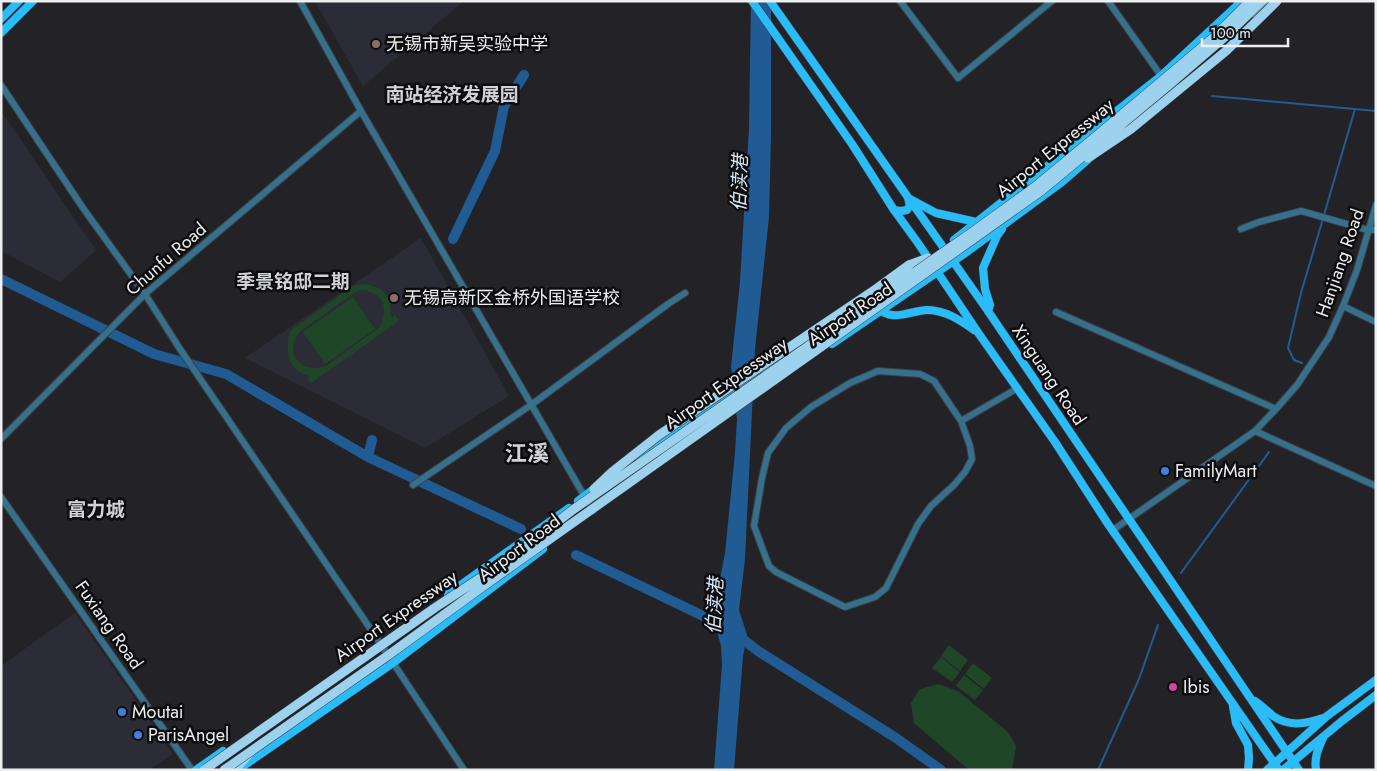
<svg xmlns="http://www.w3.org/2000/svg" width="1377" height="771" font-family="Jost,'Noto Sans SC',sans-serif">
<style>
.built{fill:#2c2c36}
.green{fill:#204628;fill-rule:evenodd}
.water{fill:#205c93}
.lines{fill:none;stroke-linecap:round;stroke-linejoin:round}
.stream{stroke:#205c93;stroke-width:2}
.river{stroke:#205c93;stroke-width:10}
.minor-casing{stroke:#3f3f43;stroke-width:8}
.major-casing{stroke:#3f3f43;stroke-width:9}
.highway-casing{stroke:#3f3f43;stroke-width:10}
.minor{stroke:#35708d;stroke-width:6}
.major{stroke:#29bcf8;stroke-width:8}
.highway{stroke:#9dd2ee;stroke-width:9}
.highway-bridge-casing{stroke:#3f3f43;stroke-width:10;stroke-linecap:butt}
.highway-bridge{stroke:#9dd2ee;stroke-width:9}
.education-dot{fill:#8d6e63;stroke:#0d0d0f;stroke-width:2}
.shop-dot{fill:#3f7fe0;stroke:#0d0d0f;stroke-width:2}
.hotel-dot{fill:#d1479c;stroke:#0d0d0f;stroke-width:2}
.labels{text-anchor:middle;stroke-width:5;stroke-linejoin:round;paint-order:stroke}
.poi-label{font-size:18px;fill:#edeef0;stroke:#0d0d0f;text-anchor:start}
.street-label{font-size:18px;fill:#edeef0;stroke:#0d0d0f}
.neighbourhood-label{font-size:19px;font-weight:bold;fill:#d1d2d7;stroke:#0d0d0f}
.water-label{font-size:19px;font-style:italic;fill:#d7e6f6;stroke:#0d0d0f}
.district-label{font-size:22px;font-weight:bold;fill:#d1d2d7;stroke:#0d0d0f}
</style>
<rect width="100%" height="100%" fill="#232327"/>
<path class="built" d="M315,1H464L363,86Z
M1,111L96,250L60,282L1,251Z
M421,238L509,396L425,448L245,358Z
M75,613L173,754L148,770H1V666Z"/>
<path class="green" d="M362,284C385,286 391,295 391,318L395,315L399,321L311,383L308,378L310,376C293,373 286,358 288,343C288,339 289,334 291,331C292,329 295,327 297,326L353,286ZM366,290C385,296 388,310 380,327L326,366C300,376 281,350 302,330L350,296L358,291Z
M353,297L375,329L325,364L303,332Z
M949,645L968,660L960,671L941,656Z
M941,657L960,672L952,682L932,668Z
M973,663L992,678L984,689L965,674Z
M964,675L983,690L975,700L956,686Z
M938,684L958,691L1008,732L1016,746L1012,770H969L914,723L911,703L920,689Z"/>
<path class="water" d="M751,1H771V135L769,217L755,349L745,559L739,610L747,635L743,656L734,770H714L722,665L721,646L710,607L717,595L725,553L735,453L737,419L731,367L740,282L749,128Z"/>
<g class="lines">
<path class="stream" d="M1212,96L1376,111
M1324,215L1355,109
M1302,363L1294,360L1288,348L1301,293L1322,222
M1181,573L1269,452
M1098,770L1139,679L1158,625"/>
<path class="river" d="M453,239L495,151L504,106L524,75
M1,279L154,354L226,374L368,457L521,529
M368,457L372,440
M576,555L724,626
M736,634L758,651L896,738L941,770"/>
<g class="minor-casing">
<path id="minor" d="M300,1L361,111L593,511
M900,1L958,78L1052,1
M1108,1L1164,80
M1,85L83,208L145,294L180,349L380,643L464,770
M1241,229L1259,222L1301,211L1368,230H1376
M1343,306L1376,322
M1056,312L1276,409
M961,421L970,446L972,459L965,472L954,485L931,506L918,524L886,588L875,597L845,607L776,572L769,566L754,526L762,478L768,453L786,428L811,407L850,383L878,371L920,374L934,381L961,421L1018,388
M1255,431L1376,486
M1,439L145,294L361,111
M413,485L531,405L668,304L685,293
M1,497L192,770
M1113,530L1255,431L1276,409L1297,385L1329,337L1343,306L1357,270L1376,205"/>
</g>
<g class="major-casing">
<path id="major" d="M752,1L852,144L894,210L918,243L979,334L1055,442L1108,524L1279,770
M770,1L988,311L1299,770
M1255,14L1268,1
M1,19L19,1
M1,33L33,1
M1120,133L1174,86
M910,199L936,213L976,222
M894,210L901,211L907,210L910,205L908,198
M954,240L1161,76L1242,1
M880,311C884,312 888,315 892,315C901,317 917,310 927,310C945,310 960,320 974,330
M988,311L990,305L985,289L983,268L997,236L1002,229
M832,344L964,254L1062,182L1092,156
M638,456L850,312
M578,501L599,485
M448,594L569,508
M1255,701C1261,705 1267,711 1273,716C1289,727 1306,724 1323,718
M1233,706L1236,723L1248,745L1249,758L1248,770
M239,769L393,663L543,549
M196,770L223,751
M1267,770L1327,716L1376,680
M1283,770L1342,721L1376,695
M1316,770C1314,758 1318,749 1323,738"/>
</g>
<g class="highway-casing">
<path id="highway" d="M909,265L928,258
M235,770L248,755"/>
</g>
<use href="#minor" class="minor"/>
<use href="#major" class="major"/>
<use href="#highway" class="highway"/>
<g class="highway-bridge-casing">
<path id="highway-bridge" d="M1088,158L1131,129L1226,51L1277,1
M594,489L612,472L659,435L876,289L909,265
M204,770L436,607L506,561L574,509L974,231L1036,186L1094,138L1213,38L1250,1
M224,770L390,654L478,590L1041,191L1169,85L1227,35L1262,1"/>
</g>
<use href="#highway-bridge" class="highway-bridge"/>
</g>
<g class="education-dot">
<circle cx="376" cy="44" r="5"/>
<circle cx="394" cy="298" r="5"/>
</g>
<g class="shop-dot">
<circle cx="1165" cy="471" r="5"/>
<circle cx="122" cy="712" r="5"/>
<circle cx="138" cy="735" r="5"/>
</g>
<circle class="hotel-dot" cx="1173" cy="687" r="5"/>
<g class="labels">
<g class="poi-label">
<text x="386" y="50">无锡市新吴实验中学</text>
<text x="404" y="304">无锡高新区金桥外国语学校</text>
<text x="1175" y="477">FamilyMart</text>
<text x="1183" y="693">Ibis</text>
<text x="132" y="718">Moutai</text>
<text x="148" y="741">ParisAngel</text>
</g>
<g class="street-label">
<text transform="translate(1055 148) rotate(-39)" y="6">Airport Expressway</text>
<text transform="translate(166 259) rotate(-41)" y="6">Chunfu Road</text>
<text transform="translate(1340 263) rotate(-71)" y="6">Hanjiang Road</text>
<text transform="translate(850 314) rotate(-34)" y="6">Airport Road</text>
<text transform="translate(1049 375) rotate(56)" y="6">Xinguang Road</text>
<text transform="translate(726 383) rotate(-35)" y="6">Airport Expressway</text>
<text transform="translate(519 548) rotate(-37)" y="6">Airport Road</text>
<text transform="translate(396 616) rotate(-35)" y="6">Airport Expressway</text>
<text transform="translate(109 625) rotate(55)" y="6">Fuxiang Road</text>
</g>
<g class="neighbourhood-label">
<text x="452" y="101">南站经济发展园</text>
<text x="293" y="288">季景铭邸二期</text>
<text x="96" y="516">富力城</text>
</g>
<g class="water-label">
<text transform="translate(739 183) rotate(-88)" y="7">伯渎港</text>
<text transform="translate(714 606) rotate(-87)" y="7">伯渎港</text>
</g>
<g class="district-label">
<text x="527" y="461">江溪</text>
</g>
</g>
<rect width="1377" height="771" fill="none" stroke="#edeef0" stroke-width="5"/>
<path d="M1202 38v8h86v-8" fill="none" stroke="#edeef0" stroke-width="2.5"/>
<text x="1210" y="38" font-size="15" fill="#edeef0" stroke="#0d0d0f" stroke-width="4" paint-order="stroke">100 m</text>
</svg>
